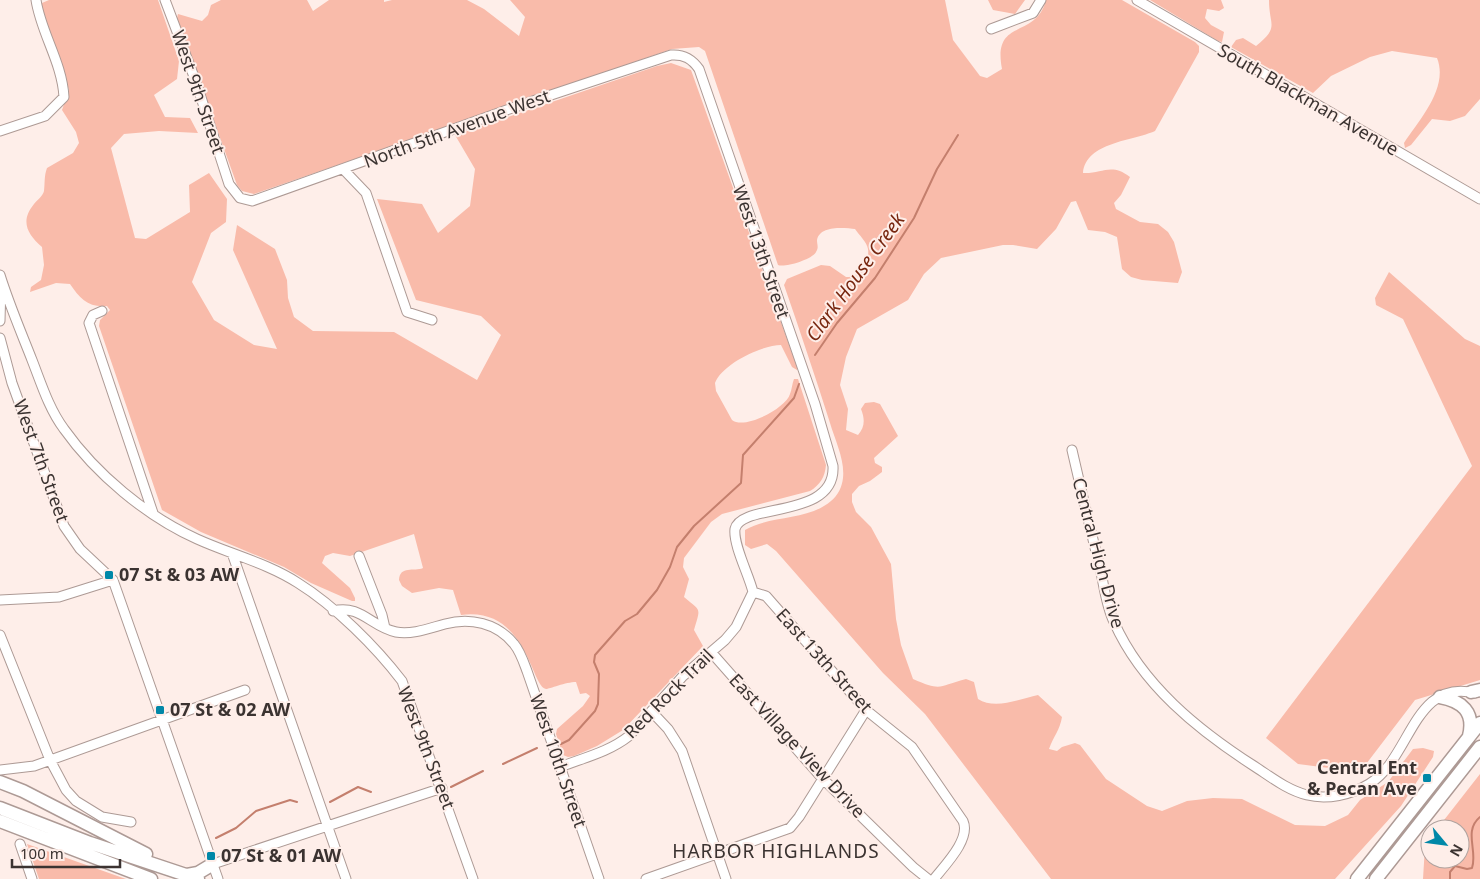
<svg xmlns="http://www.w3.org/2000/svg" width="1480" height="879" font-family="'Noto Sans',sans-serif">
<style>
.green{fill:#f9bbaa}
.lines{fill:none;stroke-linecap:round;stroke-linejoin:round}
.stream{stroke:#c47f6d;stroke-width:2}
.minor-casing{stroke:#ad9a95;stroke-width:11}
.highway-casing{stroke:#ad9a95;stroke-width:15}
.minor{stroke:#fff;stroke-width:9}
.highway{stroke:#fff;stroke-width:12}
.poi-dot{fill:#0088a8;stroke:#feeee9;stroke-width:2}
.labels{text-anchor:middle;stroke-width:4;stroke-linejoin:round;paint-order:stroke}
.street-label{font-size:18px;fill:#3b3331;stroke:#feeee9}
.poi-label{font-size:18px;font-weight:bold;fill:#3b3331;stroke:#feeee9;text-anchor:start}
.water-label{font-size:19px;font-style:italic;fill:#782710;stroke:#feeee9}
.neighbourhood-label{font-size:19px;letter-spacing:1px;fill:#3b3331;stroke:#feeee9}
</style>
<rect width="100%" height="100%" fill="#feeee9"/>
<path class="green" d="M49,0H158L179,61L177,79L154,95L165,117L190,118L198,133L159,131L124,134L111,148L135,238L146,239L190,212L189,185L209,173L227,199L226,222L211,233L192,282L214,320L254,345L277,349L233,250L237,225L275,249L287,280L288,298L294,317L313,331L394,332L477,380L501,335L481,316L416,300L377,199L422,204L438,233L470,206L475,169L455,135L657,66L671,63L691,70L797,367V370L792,367L781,345C762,345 722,364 715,383L716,391L732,420C745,430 786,408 790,394C792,389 792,384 794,379H798L826,465C825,477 820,485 810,491L722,514L711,522L684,558L683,567L689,579L684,597C701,612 701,606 694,630L703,646L623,730L597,746L574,756L568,757L563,755L556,734L557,729L583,706L590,696L586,693L580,694L576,682C566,682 549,689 546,689C531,687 527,606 461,615L453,590L439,588L412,593L402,586L399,580C400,565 414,572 423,568L414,534L350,556L333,553L325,556L322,563L350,588L355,598V601H352L311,583L284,567L201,532L162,510L99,326L100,320L110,310L107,306C89,308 80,299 70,284L56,283L30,292L31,287L41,280L44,265L42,247C27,234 20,221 34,204C37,200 43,196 44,191C45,183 44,176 47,168L73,153L79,143L76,132L62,110L69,90L42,7V3Z
M221,0H307L313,11L329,0H384V2L392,0H467L484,9L519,36L525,17L510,0H945L953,40L980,76L987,78L1002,69C992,17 1036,40 1046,0H1122L1195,42L1199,46V52L1155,131C1133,141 1086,142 1083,173C1102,174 1111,162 1130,177L1121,195L1114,203L1116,209L1140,222L1158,224L1168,232L1174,242L1182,272L1178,283L1142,280L1131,277L1122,269L1117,237L1105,232L1088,230L1076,201L1071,202L1056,229L1037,249L1013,245H1003L941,258L924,274L908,300L857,329L846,357L840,385L848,409L846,430L858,435C865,427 865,419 861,409L865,403L874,402L880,404L898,436L874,458L875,463L882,467V472L870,481L859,486L852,494V502L856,512L871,527L891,564L896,619L901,645L913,679C943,692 938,686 966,679L974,682L978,699C995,710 1020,699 1038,695L1062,717C1060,730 1053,737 1049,749L1057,751L1062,747L1075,743L1080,745L1106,779L1147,806L1162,811L1187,801L1213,798L1242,799L1295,825L1325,826L1348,815L1360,800L1388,782L1413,749L1423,748L1434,751L1433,757L1401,806L1335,879H1051L925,714L883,673L776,551L767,544L751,549L745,545V530C770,515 808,521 831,501C838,495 842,487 843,478C845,460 835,440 830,423C815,376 800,331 784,285L787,279L821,265L830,266L846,277C859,278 870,261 868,249C867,242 859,235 855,229C845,228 820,225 817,240C817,245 819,247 816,252C813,259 785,268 778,265L705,51L699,47L672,49L254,194L242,191L237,185L177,18L178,14L202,21L208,15L211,5Z
M988,0H1025L1015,14L993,10Z
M1150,0H1221L1224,8L1219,11L1207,9L1205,18L1211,25L1224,32L1222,42L1218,41Z
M1269,0H1480V99L1465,116L1450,121L1432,119L1411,145L1405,148L1404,143C1419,120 1449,88 1437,58L1392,51L1370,57L1331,76L1313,93L1231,47L1236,40L1243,38L1256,46C1280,27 1269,26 1269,0Z
M1389,272L1465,339L1480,346V680L1415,700L1360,772L1298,764L1266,738L1472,466L1403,319L1376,305L1375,298Z
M1480,774V879H1423L1425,846L1430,838V859H1460V829H1437Z
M27,844L126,879H39Z"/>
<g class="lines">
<path class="stream" d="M815,355L837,323L875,278L914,218L937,169L958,135
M561,744L569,740L595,711L598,704L599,674L594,662L595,655L625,621L637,614L657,590L670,567L677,547L694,526L741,483L743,455L794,398L799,384
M503,764L537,748
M451,787L483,771
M330,802L358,787L371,792
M216,838L236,828L256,811L290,800L297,802
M1450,879V872L1455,866L1467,869L1472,868C1478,851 1463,831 1480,817"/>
<g class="minor-casing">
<path id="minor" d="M165,0L196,82L229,184L240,198L252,201L515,107L671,55C684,54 692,59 699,69L815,404L833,466C836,520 741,502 735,529C733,545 749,575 753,592
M1137,0L1480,199
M991,29L1033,13L1041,0
M0,131L45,116L64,97C62,62 41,33 36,0
M343,169L366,193L407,312L432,320
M0,275C9,304 21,332 32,360C41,383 49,409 64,429C96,474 146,516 197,539C230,554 267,563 298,583C335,606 376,647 402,681L473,879
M102,311L93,315L89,323L153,513
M0,321L1,284
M0,338L12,383L64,526L80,549L113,580L218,879
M1072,450C1081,489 1090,528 1100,568C1104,585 1106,606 1114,622C1142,685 1198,730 1254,766C1271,777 1287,790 1307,795C1327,800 1351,795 1369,784C1411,759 1413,678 1475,693
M232,553L346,879
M359,556L382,615L385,628
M753,592L766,596L866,710L912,747L963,821C971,839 945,865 934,879
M0,600L59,597L113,580
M333,611C361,604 371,627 396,632C412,635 430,628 445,624C470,617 497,623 514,644C520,651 524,663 527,671L599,879
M0,635L50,760L66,790L76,801L102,817L131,822
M711,652L822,778L913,867L928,879
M652,712L668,729L682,751L726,879
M560,767C583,758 609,752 629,736L683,676L725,640L736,627L753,592
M0,770L34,766L245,690
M20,844L32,879
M213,864L442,788
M646,879L790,828L799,817L866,710"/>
</g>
<g class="highway-casing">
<path id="highway" d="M1471,692L1480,690
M1440,697C1462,701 1475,712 1469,736
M0,782L23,791L146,854
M0,808L90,843L198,879
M0,821L151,879
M187,875L198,873L213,864
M1357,879L1480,723
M1376,879L1480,747"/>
</g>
<use href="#minor" class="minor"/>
<use href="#highway" class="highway"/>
</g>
<g class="poi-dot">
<rect x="104" y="570" width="10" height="10" rx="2.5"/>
<rect x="155" y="705" width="10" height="10" rx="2.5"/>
<rect x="1422" y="773" width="10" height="10" rx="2.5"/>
<rect x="206" y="851" width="10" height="10" rx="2.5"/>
</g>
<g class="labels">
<g class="street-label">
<text transform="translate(198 92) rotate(71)" y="6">West 9th Street</text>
<text transform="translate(1308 100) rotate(30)" y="6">South Blackman Avenue</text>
<text transform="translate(457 129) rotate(-20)" y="6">North 5th Avenue West</text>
<text transform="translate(761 252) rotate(71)" y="6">West 13th Street</text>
<text transform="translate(41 461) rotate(70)" y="6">West 7th Street</text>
<text transform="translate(1098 553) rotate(75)" y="6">Central High Drive</text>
<text transform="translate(824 661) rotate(48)" y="6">East 13th Street</text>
<text transform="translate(669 694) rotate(-45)" y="6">Red Rock Trail</text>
<text transform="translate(797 746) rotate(47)" y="6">East Village View Drive</text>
<text transform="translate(426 748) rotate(69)" y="6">West 9th Street</text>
<text transform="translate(558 761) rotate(71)" y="6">West 10th Street</text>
</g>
<g class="poi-label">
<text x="119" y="581">07 St &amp; 03 AW</text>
<text x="170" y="716">07 St &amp; 02 AW</text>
<text x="1417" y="774" text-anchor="end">Central Ent<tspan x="1417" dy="21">&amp; Pecan Ave</tspan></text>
<text x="221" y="862">07 St &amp; 01 AW</text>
</g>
<g class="water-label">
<text transform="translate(855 277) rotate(-54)" y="7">Clark House Creek</text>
</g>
<g class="neighbourhood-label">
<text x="776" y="858">HARBOR HIGHLANDS</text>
</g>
</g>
<g transform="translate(1445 844) rotate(119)"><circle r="24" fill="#feeee9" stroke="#b0a39f"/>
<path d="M0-4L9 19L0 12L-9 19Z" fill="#0088a8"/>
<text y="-8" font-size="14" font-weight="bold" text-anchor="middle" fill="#3b3331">N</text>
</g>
<path d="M12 859v8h108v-8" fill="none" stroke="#3b3331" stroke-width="2.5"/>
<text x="20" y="859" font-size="15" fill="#3b3331" stroke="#feeee9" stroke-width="4" paint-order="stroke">100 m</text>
</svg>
